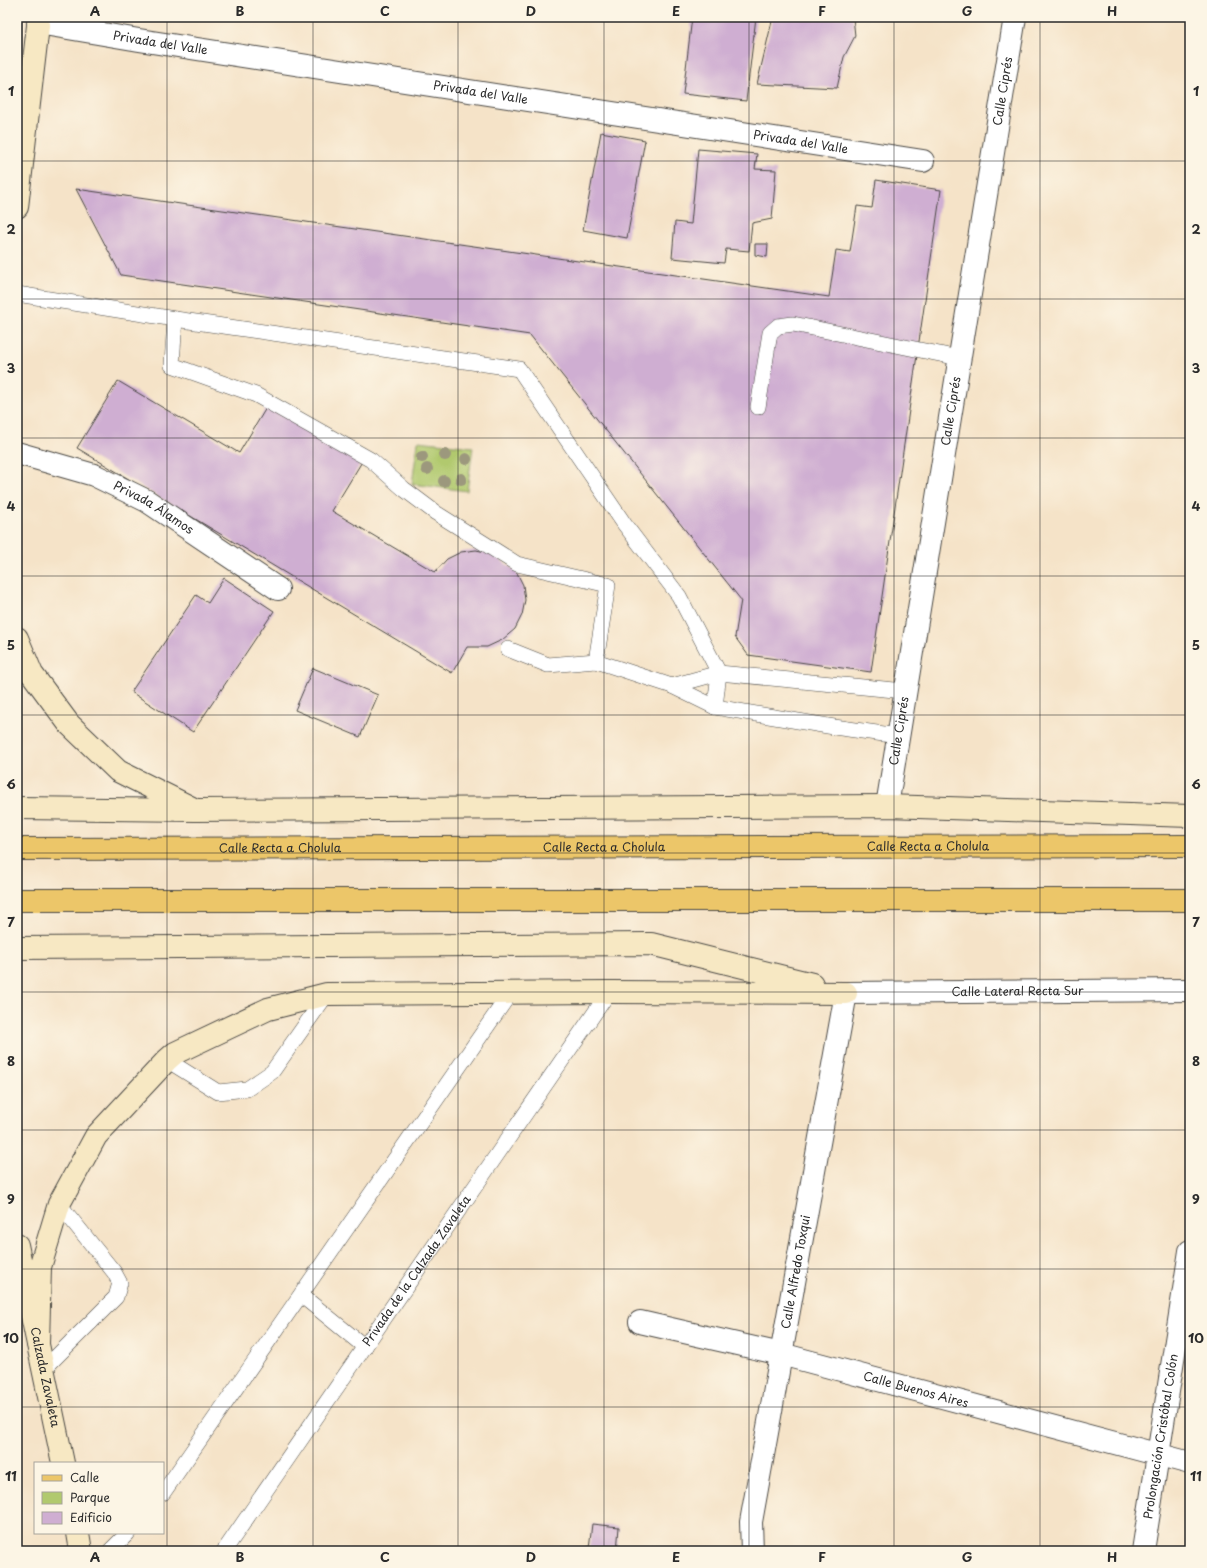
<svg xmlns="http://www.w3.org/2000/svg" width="1207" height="1568" font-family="'Playpen Sans',sans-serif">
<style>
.green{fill:#b1c96e;stroke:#6e7a4c}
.building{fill:#cfaed2}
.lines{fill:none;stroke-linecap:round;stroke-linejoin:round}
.lane-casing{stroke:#494743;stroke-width:16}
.street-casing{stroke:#494743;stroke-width:24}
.secondary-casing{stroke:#494743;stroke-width:24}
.primary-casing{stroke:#494743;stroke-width:24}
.lane{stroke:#fff;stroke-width:15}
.street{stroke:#fff;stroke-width:22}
.secondary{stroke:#f7e8c3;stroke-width:22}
.primary{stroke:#ecc669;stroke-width:22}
.tree{fill:#9c987d}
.grid{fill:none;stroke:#2b2b2b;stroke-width:1;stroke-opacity:0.55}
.labels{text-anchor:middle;stroke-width:3;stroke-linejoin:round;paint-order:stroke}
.street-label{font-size:12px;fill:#2b2b2b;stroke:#fcf5e5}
.neatline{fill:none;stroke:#2b2b2b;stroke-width:1.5}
.grid-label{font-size:13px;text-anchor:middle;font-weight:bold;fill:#2b2b2b}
</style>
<rect width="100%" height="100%" fill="#fcf5e5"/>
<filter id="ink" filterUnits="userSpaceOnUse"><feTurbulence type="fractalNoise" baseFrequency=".025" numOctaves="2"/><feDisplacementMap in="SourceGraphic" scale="8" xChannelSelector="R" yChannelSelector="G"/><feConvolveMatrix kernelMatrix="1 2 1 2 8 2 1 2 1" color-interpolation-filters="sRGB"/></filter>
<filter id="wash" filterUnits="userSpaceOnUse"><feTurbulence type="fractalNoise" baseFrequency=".012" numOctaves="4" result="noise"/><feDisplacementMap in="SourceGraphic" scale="16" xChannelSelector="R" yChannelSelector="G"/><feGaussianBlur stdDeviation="0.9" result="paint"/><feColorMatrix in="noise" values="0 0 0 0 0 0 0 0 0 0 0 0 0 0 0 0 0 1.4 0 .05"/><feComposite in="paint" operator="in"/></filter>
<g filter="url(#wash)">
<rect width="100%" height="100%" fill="#f5e3c8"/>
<path class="green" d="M418,441L473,447L467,491L412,484Z"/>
<g id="blocks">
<path class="building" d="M692,17H756L746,101L683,94Z
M773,17H853L855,36L844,57L837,88L757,84Z
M601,132L645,140L627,238L583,230Z
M698,149L757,154L755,169L776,170L772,219L752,223L749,251L726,249L724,263L672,258L675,222L691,224Z
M876,180L941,190L871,672L748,655L735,637L741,600L530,335L121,275L76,189L829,297L836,250L850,252L857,206L872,208Z
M755,244H768L767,257L755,255Z
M118,381L239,453L269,403L363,460L332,511L435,572L447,559L461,552L476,550L491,553L516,571L523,585L525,600L522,615L515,629L502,640L487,647H467L452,673L77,448Z
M224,578L274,611L193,732L131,692L196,595L208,603Z
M313,668L378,695L360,737L295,710Z
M592,1524L619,1527L617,1551L589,1548Z"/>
</g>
</g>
<g filter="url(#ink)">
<use href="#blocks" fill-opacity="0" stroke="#494743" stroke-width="1"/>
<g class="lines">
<g class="lane-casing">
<g id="lane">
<path d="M17,294L175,319L519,369L625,525L679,596L719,673L715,707"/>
<path d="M175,319L172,365L256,395L371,460L404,489L436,513L517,564L608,585L596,661"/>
<path d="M758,407L770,333L778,326L793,324L959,358"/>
<path d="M508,649L548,665L596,661L672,686L715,707L834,727L898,736"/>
<path d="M672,686L719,673L905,691"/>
<path d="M167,1060L218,1092L247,1089L272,1072L327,994"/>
<path d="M301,1295L365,1347"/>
<path d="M43,1370L116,1297L120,1283L114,1272L59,1204"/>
<path d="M163,1493L511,992"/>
<path d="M110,1551L128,1533"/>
<path id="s1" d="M224,1551L609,992"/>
</g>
</g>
<g class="street-casing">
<g id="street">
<path id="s2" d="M38,23L139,40L923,161"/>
<path id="s3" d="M17,453L94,475L147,501L278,589"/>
<path id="s4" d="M887,806L1015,17"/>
<path id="s5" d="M640,1322L781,1354L1190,1463"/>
<path id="s6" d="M752,1551L751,1522L846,993L1190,990"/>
<path id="s7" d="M1143,1551L1190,1251"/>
</g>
</g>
<g class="secondary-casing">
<g id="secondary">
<path d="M17,207L39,17"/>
<path d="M17,638L32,674L69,724L118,771L192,808"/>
<path d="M17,808L196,810L887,806L1190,816"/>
<path d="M17,948L651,944L812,984"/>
<path id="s8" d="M17,1245L63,1463"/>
<path d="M38,1344L40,1267L59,1204L96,1136L167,1060L175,1053L268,1009L327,994L609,992L846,993"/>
<path d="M78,1533L81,1551"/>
</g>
</g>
<g class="primary-casing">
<g id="primary">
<path id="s9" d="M17,849L1190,846"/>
<path d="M17,900H1190"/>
</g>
</g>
<use href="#lane" class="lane"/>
<use href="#street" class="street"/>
<use href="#secondary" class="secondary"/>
<use href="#primary" class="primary"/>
</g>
<g class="tree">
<circle cx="445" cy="455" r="6"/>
<circle cx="422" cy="457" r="6"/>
<circle cx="466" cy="459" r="6"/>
<circle cx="427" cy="469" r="6"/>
<circle cx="461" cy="479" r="6"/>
<circle cx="444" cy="481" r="6"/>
</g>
</g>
<path class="grid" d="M167,17V1551M313,17V1551M458,17V1551M604,17V1551M749,17V1551M894,17V1551M1040,17V1551M17,161H1190M17,299H1190M17,438H1190M17,576H1190M17,715H1190M17,853H1190M17,992H1190M17,1130H1190M17,1269H1190M17,1407H1190"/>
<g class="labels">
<g class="street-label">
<text dy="4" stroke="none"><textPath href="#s2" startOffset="124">Privada del Valle</textPath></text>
<text dy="4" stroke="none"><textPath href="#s4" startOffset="724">Calle Ciprés</textPath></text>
<text dy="4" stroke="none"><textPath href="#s2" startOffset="448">Privada del Valle</textPath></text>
<text dy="4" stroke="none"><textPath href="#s2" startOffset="772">Privada del Valle</textPath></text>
<text dy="4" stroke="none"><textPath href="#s4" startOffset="400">Calle Ciprés</textPath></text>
<text dy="4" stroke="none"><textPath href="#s3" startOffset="148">Privada Álamos</textPath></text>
<text dy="4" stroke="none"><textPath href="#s4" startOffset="76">Calle Ciprés</textPath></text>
<text dy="4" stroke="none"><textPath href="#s9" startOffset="911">Calle Recta a Cholula</textPath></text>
<text dy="4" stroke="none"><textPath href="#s9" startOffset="587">Calle Recta a Cholula</textPath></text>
<text dy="4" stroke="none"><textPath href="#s9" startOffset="263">Calle Recta a Cholula</textPath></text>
<text dy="4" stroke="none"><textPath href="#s6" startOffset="738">Calle Lateral Recta Sur</textPath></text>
<text dy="4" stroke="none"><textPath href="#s1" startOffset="340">Privada de la Calzada Zavaleta</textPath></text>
<text dy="4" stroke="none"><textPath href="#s6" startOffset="283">Calle Alfredo Toxqui</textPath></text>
<text dy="4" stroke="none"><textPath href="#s8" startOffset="135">Calzada Zavaleta</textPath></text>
<text dy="4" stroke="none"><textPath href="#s5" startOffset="284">Calle Buenos Aires</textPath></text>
<text dy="4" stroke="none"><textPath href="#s7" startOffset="116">Prolongación Cristóbal Colón</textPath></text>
</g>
</g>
<rect width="1207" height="1568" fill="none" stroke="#fcf5e5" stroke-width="44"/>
<rect x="34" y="1462" width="130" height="72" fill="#fcf5e5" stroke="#a8a49b"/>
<rect x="42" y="1475" width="20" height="6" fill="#ecc669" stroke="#a8a49b"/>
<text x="70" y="1482" font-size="12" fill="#2b2b2b">Calle</text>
<rect x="42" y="1492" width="20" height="12" fill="#b1c96e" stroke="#a8a49b"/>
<text x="70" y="1502" font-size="12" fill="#2b2b2b">Parque</text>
<rect x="42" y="1512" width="20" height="12" fill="#cfaed2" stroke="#a8a49b"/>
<text x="70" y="1522" font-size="12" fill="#2b2b2b">Edificio</text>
<rect x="22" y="22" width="1163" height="1524" class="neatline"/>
<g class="grid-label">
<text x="95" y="16">A</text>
<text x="240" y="16">B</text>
<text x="385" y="16">C</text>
<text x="531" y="16">D</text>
<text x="676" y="16">E</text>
<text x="822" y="16">F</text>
<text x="967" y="16">G</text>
<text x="1112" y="16">H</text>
<text x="11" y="96">1</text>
<text x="1196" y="96">1</text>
<text x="11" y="234">2</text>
<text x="1196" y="234">2</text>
<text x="11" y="373">3</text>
<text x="1196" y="373">3</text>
<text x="11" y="511">4</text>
<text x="1196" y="511">4</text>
<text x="11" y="650">5</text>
<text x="1196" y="650">5</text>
<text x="11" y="789">6</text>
<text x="1196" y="789">6</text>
<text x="11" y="927">7</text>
<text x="1196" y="927">7</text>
<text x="11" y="1066">8</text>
<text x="1196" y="1066">8</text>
<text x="11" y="1204">9</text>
<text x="1196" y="1204">9</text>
<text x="11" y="1343">10</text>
<text x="1196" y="1343">10</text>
<text x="11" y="1481">11</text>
<text x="1196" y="1481">11</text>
<text x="95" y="1562">A</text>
<text x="240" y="1562">B</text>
<text x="385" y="1562">C</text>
<text x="531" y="1562">D</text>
<text x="676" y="1562">E</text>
<text x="822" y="1562">F</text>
<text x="967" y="1562">G</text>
<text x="1112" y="1562">H</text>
</g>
</svg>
